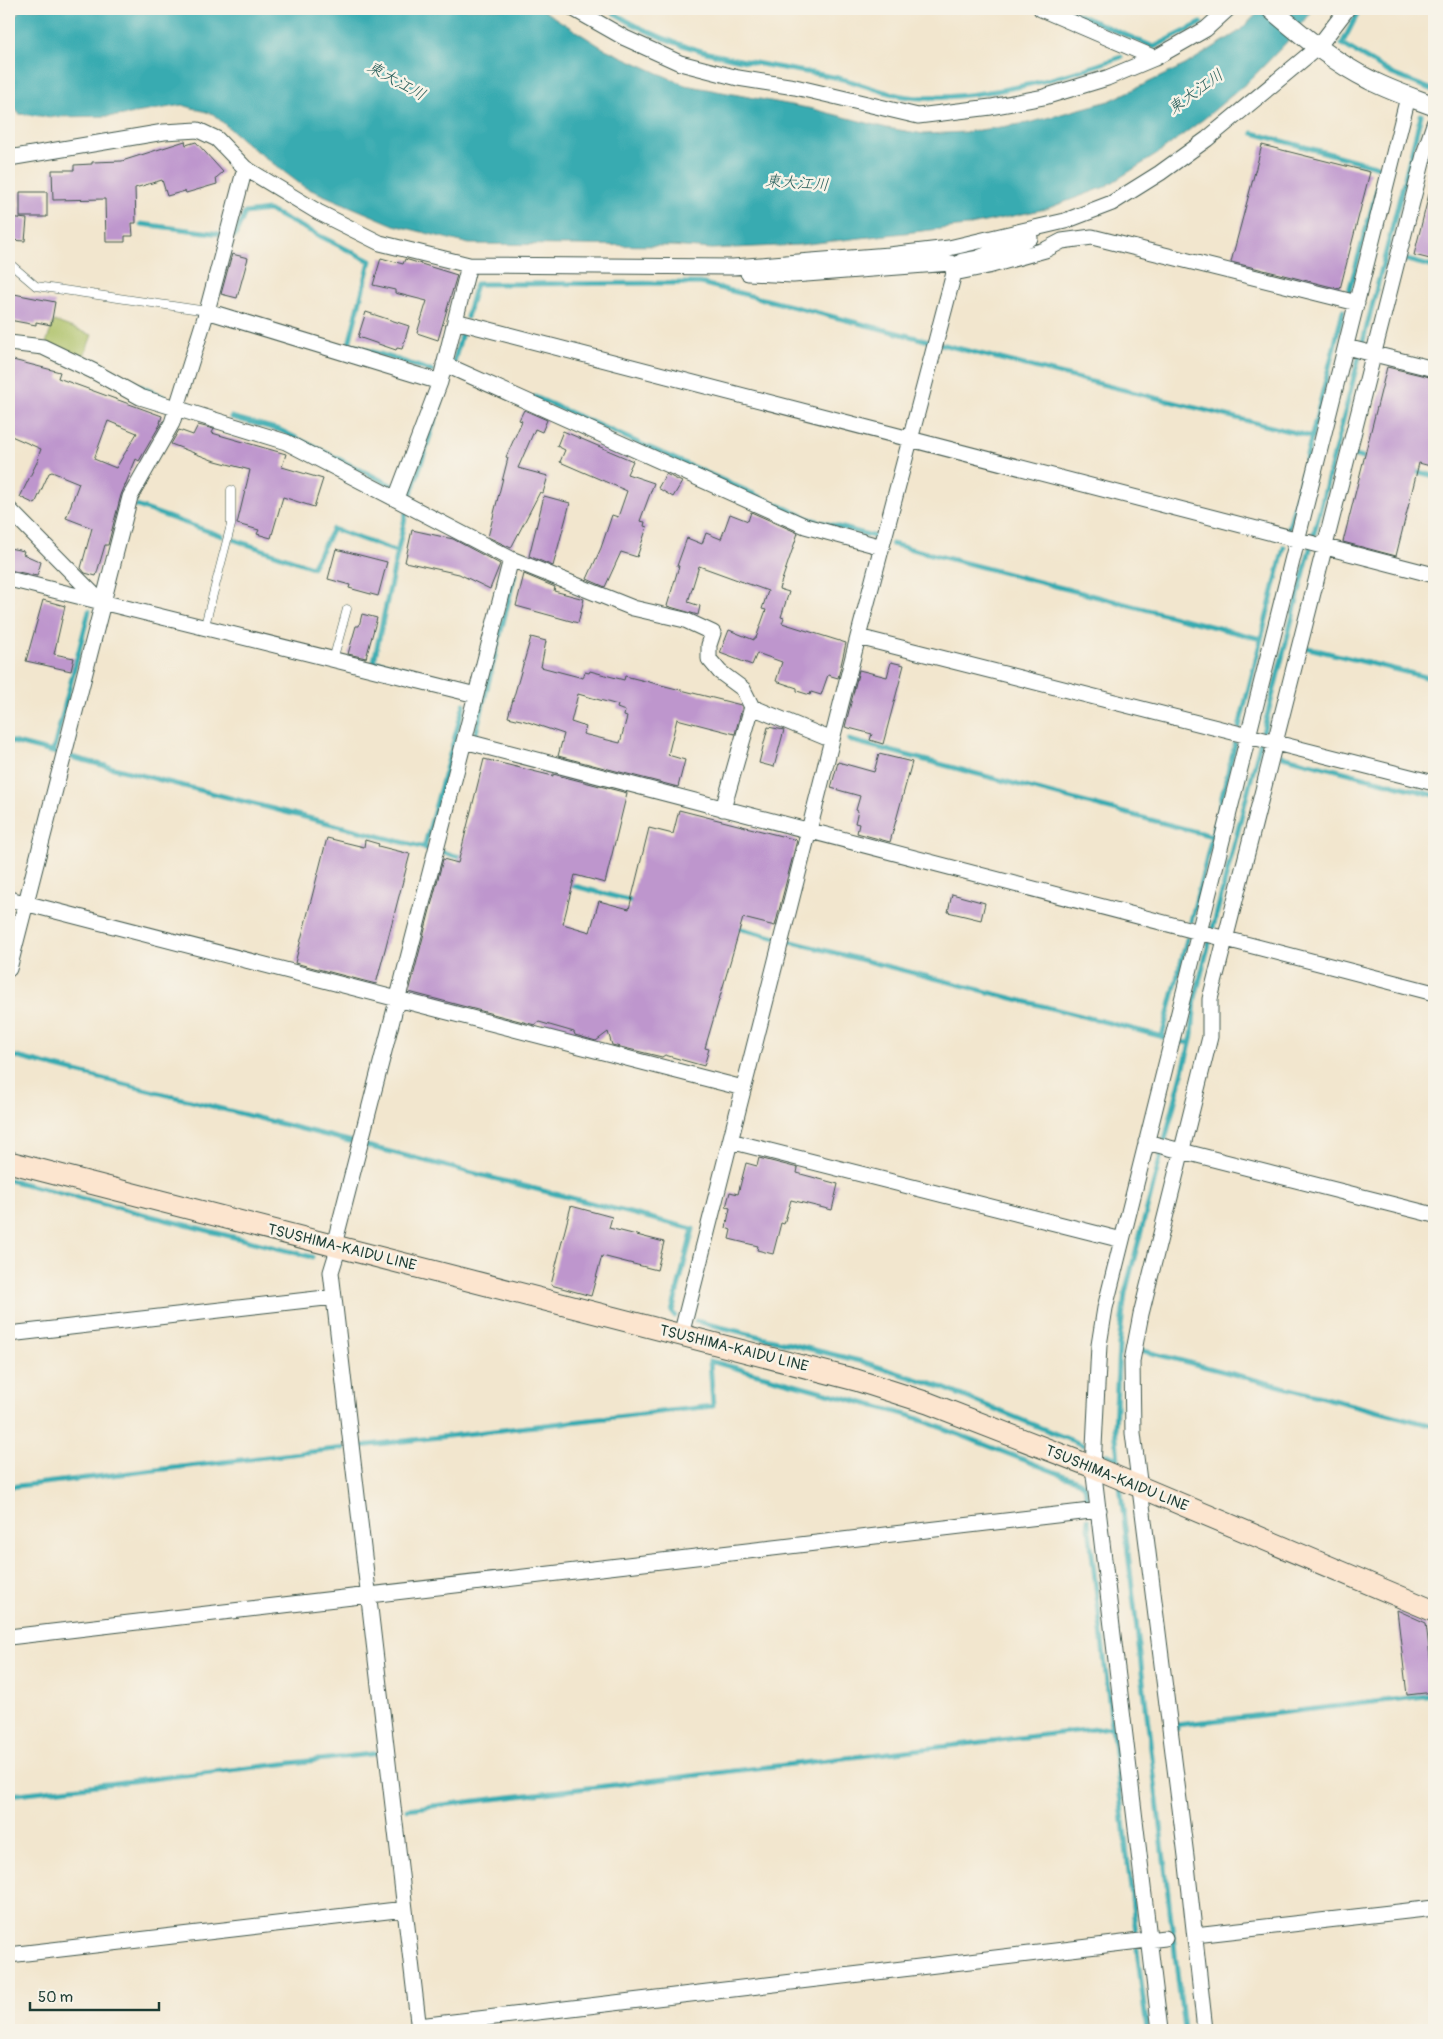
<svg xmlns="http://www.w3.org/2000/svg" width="1443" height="2039" font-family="Pangolin,'Klee One',sans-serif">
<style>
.green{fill:#aabf63;stroke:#647e4c}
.water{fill:#39abb1;stroke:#2c7472}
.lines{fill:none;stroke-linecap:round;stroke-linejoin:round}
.stream{stroke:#39abb1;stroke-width:5}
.building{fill:#be96cd;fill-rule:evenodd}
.service-casing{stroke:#3f564b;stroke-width:9}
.minor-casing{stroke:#3f564b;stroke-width:17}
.tertiary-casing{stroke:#3f564b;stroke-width:21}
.secondary-casing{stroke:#3f564b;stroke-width:23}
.service{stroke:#fff;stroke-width:8}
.minor{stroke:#fff;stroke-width:15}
.tertiary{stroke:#fff;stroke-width:19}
.secondary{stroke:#fce5cf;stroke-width:21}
.labels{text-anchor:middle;stroke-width:5;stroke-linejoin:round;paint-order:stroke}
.street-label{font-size:15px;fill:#1f3d34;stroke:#f7f3e8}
.water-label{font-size:16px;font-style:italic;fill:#275e5a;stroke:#f7f3e8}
</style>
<rect width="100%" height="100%" fill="#f7f3e8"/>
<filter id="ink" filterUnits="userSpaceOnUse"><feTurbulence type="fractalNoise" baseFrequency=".02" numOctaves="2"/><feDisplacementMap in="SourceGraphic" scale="10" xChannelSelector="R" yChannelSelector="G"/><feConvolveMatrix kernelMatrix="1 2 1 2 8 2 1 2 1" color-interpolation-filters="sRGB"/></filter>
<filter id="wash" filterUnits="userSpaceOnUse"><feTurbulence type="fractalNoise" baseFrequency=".0096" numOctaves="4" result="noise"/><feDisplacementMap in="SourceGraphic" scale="20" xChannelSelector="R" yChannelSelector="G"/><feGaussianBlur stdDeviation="1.12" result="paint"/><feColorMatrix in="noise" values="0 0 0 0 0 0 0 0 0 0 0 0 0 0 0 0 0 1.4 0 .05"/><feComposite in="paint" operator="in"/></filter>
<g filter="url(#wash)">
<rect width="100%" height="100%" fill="#f2e6ce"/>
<path class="green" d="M54,321L92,335L83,359L46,343Z"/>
<path class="water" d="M22,9H541L603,48L685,85L813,109L887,128L924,134L966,132L1028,123L1109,101L1185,65L1238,32L1262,9H1313L1286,43L1249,81L1205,118L1156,155L1105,187L1046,209L966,226L799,245L712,249L671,246L469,244L394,225L304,187L246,143L213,114L182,105L118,116L51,117L19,114L9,100V24Z"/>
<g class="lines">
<path class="stream" d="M608,9C678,56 753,62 834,77C863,83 891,98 922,98C991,97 1056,80 1121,57
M1065,9L1154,47L1201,23
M1360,9L1342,44L1392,74L1433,90
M1253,133L1383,168L1382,173
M141,224L220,234
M235,236L245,213L268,210L370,261L349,344L432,371
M1403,259L1434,267
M1348,295L1378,186
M467,317L476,284L700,283L929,341
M941,344L1312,437
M454,362L462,333
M110,372L165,398
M535,397L810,519L876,537
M231,417L280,430L393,486
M1352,455L1371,460
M1411,470L1434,476
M410,497L447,384
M137,506L222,536
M406,513L374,661L455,682
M1288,531L1343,311
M235,540L312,567L333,529L398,552
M892,544L1261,639
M1304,647L1434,679
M1239,727L1284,547
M480,738L475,737L515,574
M849,740L1212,836
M9,741L56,753
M53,752L89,611
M1282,756L1434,795
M71,757L464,858
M424,848L464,704
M567,884L636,902
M1191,921L1235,744
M734,927L1164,1037
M1162,1037L1187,939
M1177,1041L1189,1043
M9,1055L353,1142
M367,1146L693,1229L672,1312L675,1316
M9,1180L312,1257
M696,1321L860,1361L941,1387L1083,1445
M1140,1350L1434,1426
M360,1446L713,1406L710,1361L911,1416L1078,1481L1085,1486L1087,1504
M1106,1454L1118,1459
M1119,1471L1115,1427L1119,1345L1125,1293L1192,1036L1195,998L1421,115
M1120,1485L1184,2030
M9,1487L344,1448
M1088,1519L1136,1933
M1177,1729L1176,1725L1434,1695
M9,1795L380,1753
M407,1809L1112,1727
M1137,1950L1147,2030"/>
</g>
<g id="blocks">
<path class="building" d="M185,141L186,145L196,142L223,172L216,178L217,184L186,193L185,191L167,196L162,180L135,188L136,223H132L133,236H125V242H106L105,199L53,200L52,170H74V165L92,164V162L122,161Z
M1262,145L1370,172L1340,289L1231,262Z
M20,192H47V217H20Z
M1429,194L1434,195V260L1414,255Z
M9,217L27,219L25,241L9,240Z
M232,254L248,258L237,298L221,294Z
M381,258L403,264L405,259L457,275L438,340L417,333L427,301L395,293V290L373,285Z
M9,293L55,302L51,325L36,322V325L9,320Z
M366,312L409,326L402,349L397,348L396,350L358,337Z
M9,359L60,372L58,378L162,416L160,423H161L139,461L136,459L121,495L108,545H105L96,576L85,573L81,568L92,528L66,518L79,483L52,472L49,473L35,504L20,497L39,458L38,457L41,449L9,435ZM108,421L137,433L116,468L94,459Z
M1387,367L1434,378V467L1419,463L1396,556L1343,542Z
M524,410L547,420L542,432L535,429L518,468L548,476L543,493L540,492L511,548L488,537L508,458L506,457L522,421L519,420Z
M198,425L214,429L212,433L286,454L282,467L323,479L314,507L283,497L271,538L257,534L259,530L237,524L250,470L212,460L171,444L179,430L193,435Z
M563,431L633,461L627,474L654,483L640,521L645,522L644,526L647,527L637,557L621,552L605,587L587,579L601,548L612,515L618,517L627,491L560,462L565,450L557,446Z
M666,474L682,482L673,497L658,488Z
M544,496L570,503L553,566L529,556Z
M751,512L798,533L779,589L789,592L781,617L784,618L782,623L846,643L838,678L828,675L821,695L811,692L810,695L797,691V688L776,681L782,662L757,653L752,665L720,653L729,630L754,640V638H756L766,610L762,609L768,591L699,566L688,602L700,606L698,615L667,606L679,566H677L687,538L702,544L706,533L721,539L730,514L748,521Z
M412,530L453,539L500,564L490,589L459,574L405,562Z
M9,548L24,551L23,554L41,562L37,576L9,570Z
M336,549L387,562L378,596L349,588L350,585L328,579Z
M524,574L555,587L554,591L584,599L578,623L516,606Z
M43,600L65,606L54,654L74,658L71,671L26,661Z
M362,614L377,618L366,658L348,654L356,626H359Z
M531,637L546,641L541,667L583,678L585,672L589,673L590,671L624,680L625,676L741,705L742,708L735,734L677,719L668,755L685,760L678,787L558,756L564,734L525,721L508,717ZM578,694L618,705L617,708L625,711L624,716L627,717L620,743L583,734L586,727L571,722Z
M891,662L904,665L883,744L870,740L872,734L845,727L859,670L887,677Z
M768,727L784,730L774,767L759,763Z
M879,754L912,762L890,842L857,833L859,824L855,823L858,811L856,810L860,796L831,788L838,762L874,772Z
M484,759L553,776V774L627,793L605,883L575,875L563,924L590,932L599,901L629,909L649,828L673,834L679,810L797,840L775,926L743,918L705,1048L709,1049L704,1066L665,1055L662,1057L612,1045L608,1032L596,1041L575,1035L574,1032L539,1022L535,1025L409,992L443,859L458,863Z
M327,838L364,847L365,840L379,844L378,846L410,854L376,984L295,963Z
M952,894L985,903L981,920L948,912Z
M759,1158L798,1168L797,1173L838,1184L832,1210L791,1200L784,1224L781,1223L773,1254L757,1250L758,1246L729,1239L731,1230L726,1228L730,1208L726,1207L730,1192L738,1194L746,1163L757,1166Z
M571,1206L612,1217L609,1228L664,1242L657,1270L602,1256L591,1296L551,1285Z
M1397,1610L1426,1623L1434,1692L1407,1695Z"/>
</g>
</g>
<g filter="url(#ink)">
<use href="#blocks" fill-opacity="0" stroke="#3f564b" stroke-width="1"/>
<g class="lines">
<g class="service-casing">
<path id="service" d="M9,263L36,286L207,311
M204,629L231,525V490
M333,660L347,609"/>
</g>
<g class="minor-casing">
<path id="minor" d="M574,9L625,38L680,63L738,78L795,87L918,116L991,107L1044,97L1107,78L1155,58L1206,29L1228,9
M1041,9L1155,58
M9,158L164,132L198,130L217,139L245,168L207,311
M245,168L318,212L380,243L469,265L455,321
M962,261L978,258L1030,238
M469,265L733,267L889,255L949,248L1065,221L1112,203L1160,173L1207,139L1318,47L1347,9
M748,273L793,275L951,263L954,273
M9,343L43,347L93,371L140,397L286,442L511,559L633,608L685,620L713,633L709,645V659L720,672L743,689L752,707
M1346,347L1434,369
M444,364L805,526L882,547
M396,498L440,382L455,321L1434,575
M9,509L102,603
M9,579L476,695
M858,637L1434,783
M464,741L1434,993
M723,809L752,707L832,740
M9,899L743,1088
M9,969L130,497L172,423L207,311L440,382
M730,1141L1122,1240
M1146,1142L1434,1215
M334,1245L511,559
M339,1246L331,1272L419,2030
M9,1334L334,1297
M681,1335L858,637L954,273L988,266L1045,250L1062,241L1092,237L1357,303
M9,1637L1099,1510
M1195,1935L1434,1908
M9,1955L405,1909
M419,2026L1165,1938
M1160,2030L1093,1467L1099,1345L1105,1308L1408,97
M1205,2030L1186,1856L1133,1433L1132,1361L1141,1314L1210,1037V999L1425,151L1434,124"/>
</g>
<g class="tertiary-casing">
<path id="tertiary" d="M1271,9C1302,35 1333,62 1370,80C1391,91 1413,98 1434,106"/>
</g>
<g class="secondary-casing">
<path id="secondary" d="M9,1162L856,1380L928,1403L1093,1467L1434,1611"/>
</g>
<use href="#service" class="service"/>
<use href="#minor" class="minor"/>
<use href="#tertiary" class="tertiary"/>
<use href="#secondary" class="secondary"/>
</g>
</g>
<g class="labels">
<g class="street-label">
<text transform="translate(342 1247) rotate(14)" y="5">TSUSHIMA-KAIDU LINE</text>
<text transform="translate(734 1348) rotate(14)" y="5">TSUSHIMA-KAIDU LINE</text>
<text transform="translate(1117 1478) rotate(22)" y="5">TSUSHIMA-KAIDU LINE</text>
</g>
<g class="water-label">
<text transform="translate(397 80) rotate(29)" y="6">東大江川</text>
<text transform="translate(1195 91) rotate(-36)" y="6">東大江川</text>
<text transform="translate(797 182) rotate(4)" y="6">東大江川</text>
</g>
</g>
<rect width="1443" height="2039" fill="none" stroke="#f7f3e8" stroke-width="30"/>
<path d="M30 2002v8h129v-8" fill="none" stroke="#1f3d34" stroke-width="2.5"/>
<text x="38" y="2002" font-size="15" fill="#1f3d34" stroke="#f7f3e8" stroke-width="4" paint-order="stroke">50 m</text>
</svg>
